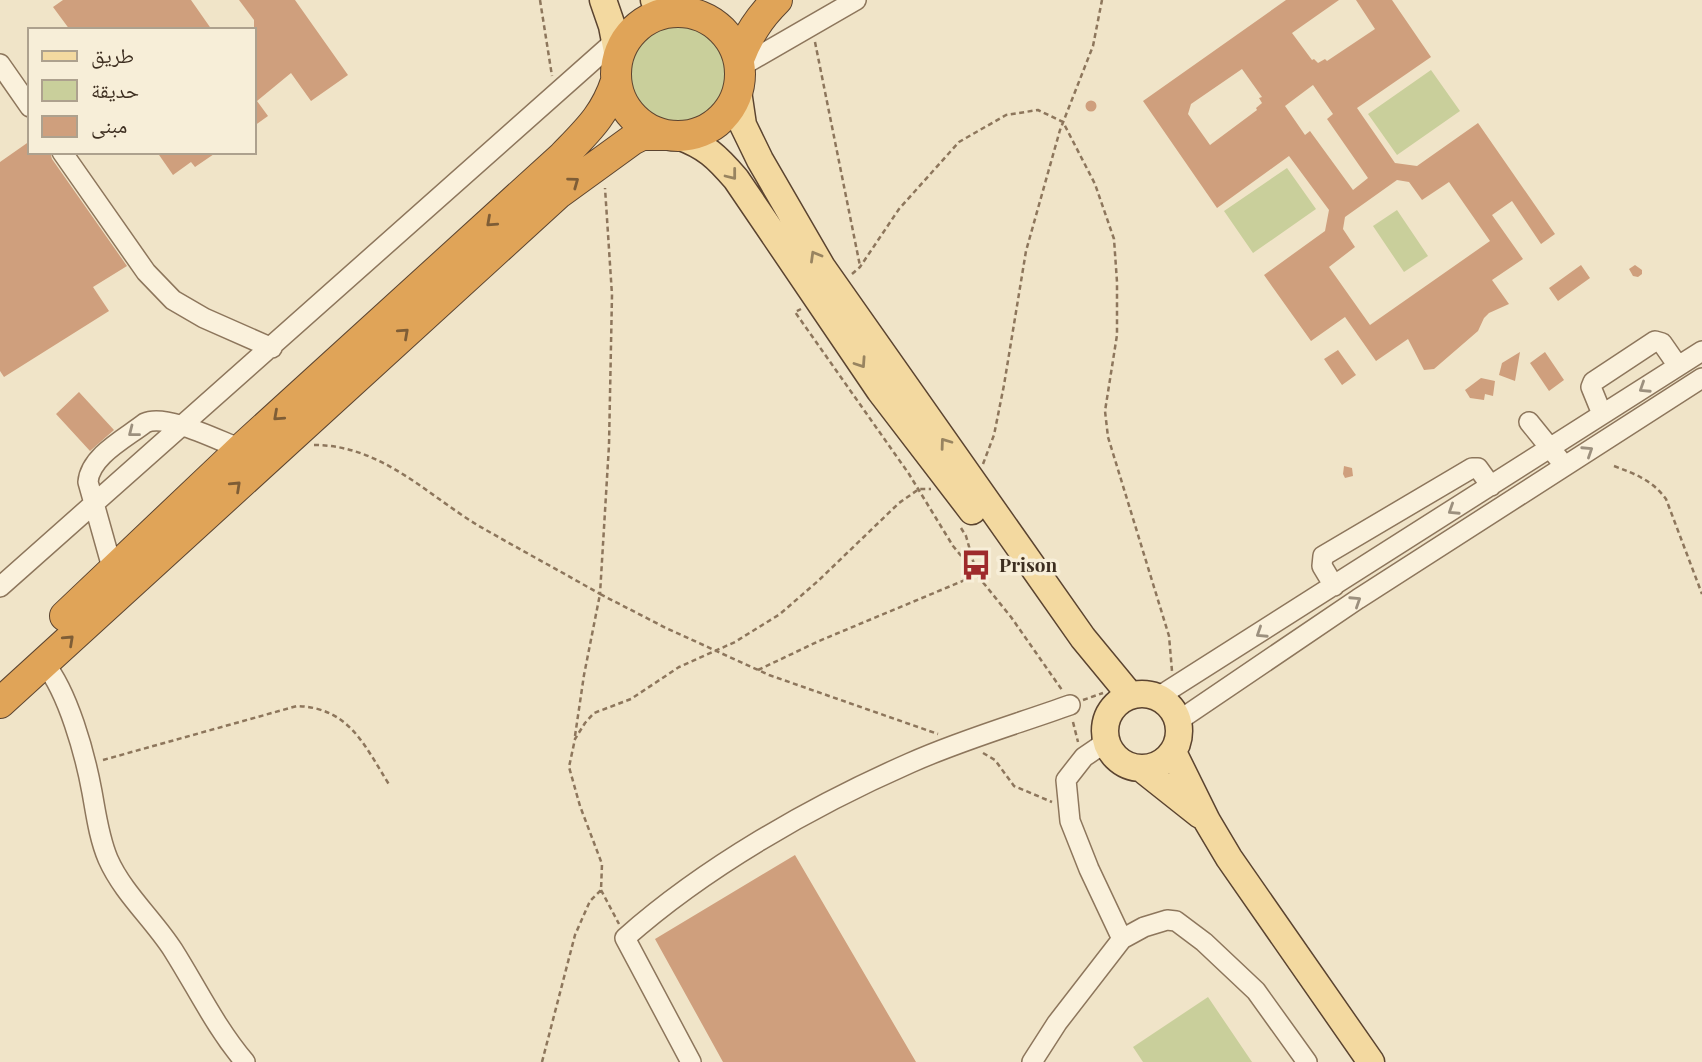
<svg xmlns="http://www.w3.org/2000/svg" width="1702" height="1062" font-family="'Playfair Display','Noto Naskh Arabic',serif">
<style>
.green{fill:#c9cf9b}
.building{fill:#cf9f7d;fill-rule:evenodd}
.lines{fill:none;stroke-linecap:round;stroke-linejoin:round}
.minor-casing{stroke:#8d765c;stroke-width:22}
.major-casing{stroke:#5b4430;stroke-width:29}
.highway-casing{stroke:#5b4430;stroke-width:32}
.path{stroke:#8d765c;stroke-width:2.5;stroke-dasharray:5 3.5;stroke-linecap:butt}
.minor{stroke:#faf1dc;stroke-width:19}
.major{stroke:#f3d9a0;stroke-width:26}
.highway{stroke:#e0a458;stroke-width:30}
.oneway{stroke:#988460}
.oneway2{stroke:#7e5d36}
.oneway3{stroke:#9c907e}
.labels{text-anchor:middle;stroke-width:7;stroke-linejoin:round;paint-order:stroke}
.poi-label{font-size:19px;font-weight:bold;fill:#3d2e20;stroke:#f7eed8;text-anchor:start}
</style>
<rect width="100%" height="100%" fill="#f0e4c8"/>
<path class="green" d="M624 73a54 54 0 1 1 108 0a54 54 0 1 1-108 0Z
M1431,70L1460,111L1397,155L1368,114Z
M1287,168L1316,209L1253,253L1224,211Z
M1397,210L1428,256L1404,272L1373,226Z
M1208,997L1252,1062H1143L1133,1047Z"/>
<path class="building" d="M63,0H191L212,30H70L53,7Z
M239,0H295L348,75L311,101L291,73L257,101L268,116L254,126V20Z
M1286,0H1339L1292,33L1312,60L1314,59L1318,63L1325,59L1327,61L1375,29L1356,0H1392L1431,57L1357,108L1395,163L1417,166L1478,123L1555,234L1541,244L1512,201L1492,215L1523,259L1492,280L1509,304L1489,313L1484,318L1478,331L1434,369L1424,370L1408,339L1376,361L1345,317L1311,341L1264,275L1325,231L1329,210L1289,156L1217,208L1143,101ZM1242,69L1262,97L1259,98L1262,103L1256,108L1257,110L1210,145L1188,114L1191,104ZM1313,85L1333,114L1327,119L1368,178L1353,190L1310,131L1305,135L1285,106ZM1397,180L1409,182L1422,200L1449,182L1490,241L1370,325L1329,267L1355,247L1343,229L1345,217Z
M1085.5 106a5.5 5.5 0 1 1 11 0a5.5 5.5 0 1 1-11 0Z
M30,141V152H50L52,159L127,266L93,287L109,311L4,377L0,371V162Z
M157,152H217L195,167L191,162L173,175Z
M1581,265L1590,278L1558,301L1549,288Z
M1635,265L1642,270V274L1638,277L1633,276L1629,269Z
M1338,350L1356,375L1342,385L1324,359Z
M1520,352L1515,381L1499,375L1502,363Z
M1545,352L1564,380L1549,391L1530,363Z
M1481,378L1495,381L1493,396L1485,394L1484,400L1470,398L1465,390Z
M79,392L114,430L90,451L56,414Z
M1344,466L1352,468L1353,476L1345,478L1343,474Z
M795,855L916,1062H723L655,939Z"/>
<g class="lines">
<g class="minor-casing">
<path id="minor" d="M0,64L30,107
M740,67L856,0
M62,152L146,272L173,300L204,318L272,348
M1602,414L1591,387L1593,382L1655,341L1662,343L1678,366
M1529,422L1559,459
M113,571L88,482C90,456 126,438 145,423C166,413 219,441 241,449
M1334,586L1322,566L1323,556L1472,468H1478L1491,486
M0,587L615,41
M44,663C68,692 85,754 92,792C96,814 99,838 108,859C123,893 153,919 173,950C197,988 216,1028 245,1062
M1158,697L1702,351
M1178,721L1358,599L1702,378
M1106,742L1084,757L1066,780L1070,821L1089,869L1122,939
M691,1062L625,938C705,867 812,806 910,763C961,740 1017,724 1070,705
M1032,1062L1057,1023L1122,939L1144,927L1167,920L1176,921L1204,942L1256,991L1307,1062"/>
</g>
<g class="major-casing">
<path id="major" d="M603,0L612,26L618,57
M654,0L682,11
M738,91L743,125L760,160L822,267L1083,638L1130,695
M678,136C706,146 717,157 736,179L880,391L972,511
M1105 731a37 37 0 1 1 74 0a37 37 0 1 1-74 0Z
M1173,752L1207,821L1229,858L1371,1062
M1142,769L1200,815"/>
</g>
<g class="highway-casing">
<path id="highway" d="M616 74a62 62 0 1 1 124 0a62 62 0 1 1-124 0Z
M739,59C748,35 759,18 777,0
M65,616L241,449L563,156C587,131 605,115 616,81
M0,703L559,193L632,140L642,135H665"/>
</g>
<path class="path" d="M540,0L552,76
M815,42L860,266
M852,274L860,267L899,209L959,142L1006,115L1038,110L1063,122L1095,184L1114,239L1117,282V335L1105,411L1108,437L1169,636L1172,671
M314,445C381,445 426,494 479,526C519,549 560,571 600,594L609,445L612,295L605,188
M983,464L994,435L1004,385L1026,251L1060,130L1093,46L1102,0
M1614,466C1635,474 1652,480 1666,499L1702,594
M961,528L966,536L977,575L1011,617L1062,690
M758,670L819,641L977,575L953,546L909,474L795,312L801,309
M1083,700L1103,693
M1073,722L1078,742
M575,736L584,675L600,594L666,628L769,675L938,734
M983,753L995,760L1014,786L1052,802
M103,760L297,706C350,708 364,745 390,786
M601,890L619,924
M542,1062L575,935L590,901L601,890L602,864L580,806L569,767L575,739L585,723L594,713L631,699L679,667L735,642L780,614L818,581L899,503L919,489H931"/>
<use href="#minor" class="minor"/>
<use href="#major" class="major"/>
<use href="#highway" class="highway"/>
</g>
<defs><path id="oneway-chevron" d="M-2-3.5L2.5 0L-2 3.5" fill="none" stroke-width="1.6" stroke-linecap="round" stroke-linejoin="round" transform="scale(1.75)"/></defs>
<g class="oneway">
<use href="#oneway-chevron" transform="translate(732 175) rotate(52)"/>
<use href="#oneway-chevron" transform="translate(815 256) rotate(-120)"/>
<use href="#oneway-chevron" transform="translate(861 363) rotate(56)"/>
<use href="#oneway-chevron" transform="translate(945 443) rotate(-126)"/>
</g>
<g class="oneway2">
<use href="#oneway-chevron" transform="translate(574 182) rotate(-36)"/>
<use href="#oneway-chevron" transform="translate(491 222) rotate(138)"/>
<use href="#oneway-chevron" transform="translate(404 333) rotate(-42)"/>
<use href="#oneway-chevron" transform="translate(278 416) rotate(138)"/>
<use href="#oneway-chevron" transform="translate(236 486) rotate(-43)"/>
<use href="#oneway-chevron" transform="translate(69 640) rotate(-43)"/>
</g>
<g class="oneway3">
<use href="#oneway-chevron" transform="translate(1644 388) rotate(147)"/>
<use href="#oneway-chevron" transform="translate(133 432) rotate(142)"/>
<use href="#oneway-chevron" transform="translate(1588 451) rotate(-33)"/>
<use href="#oneway-chevron" transform="translate(1453 510) rotate(147)"/>
<use href="#oneway-chevron" transform="translate(1356 601) rotate(-33)"/>
<use href="#oneway-chevron" transform="translate(1261 633) rotate(147)"/>
</g>
<defs>
<g id="bus-bare" transform="scale(2.415)"><path d="M-5-6H5V4H4V6H2V4H-2V6H-4V4H-5ZM-3.5-4V0h7V-4ZM-3.5 1.2v1.5H-2V1.2ZM2 1.2v1.5H3.5V1.2Z" fill="#9e2a2b" stroke="#f7eed8" stroke-width="2.5" paint-order="stroke"/></g>
</defs>
<g fill-rule="evenodd">
<use href="#bus-bare" x="976" y="565"/>
</g>
<g class="labels">
<g class="poi-label">
<text x="999" y="572">Prison</text>
</g>
</g>
<rect x="28" y="28" width="228" height="126" fill="#f7eed8" stroke="#ada18e" stroke-width="2"/>
<rect x="42" y="51" width="35" height="10" fill="#f3d9a0" stroke="#ada18e" stroke-width="2"/>
<text x="91" y="63" font-size="21" fill="#3d2e20">طريق</text>
<rect x="42" y="80" width="35" height="21" fill="#c9cf9b" stroke="#ada18e" stroke-width="2"/>
<text x="91" y="98" font-size="21" fill="#3d2e20">حديقة</text>
<rect x="42" y="116" width="35" height="21" fill="#cf9f7d" stroke="#ada18e" stroke-width="2"/>
<text x="91" y="133" font-size="21" fill="#3d2e20">مبنى</text>
</svg>
